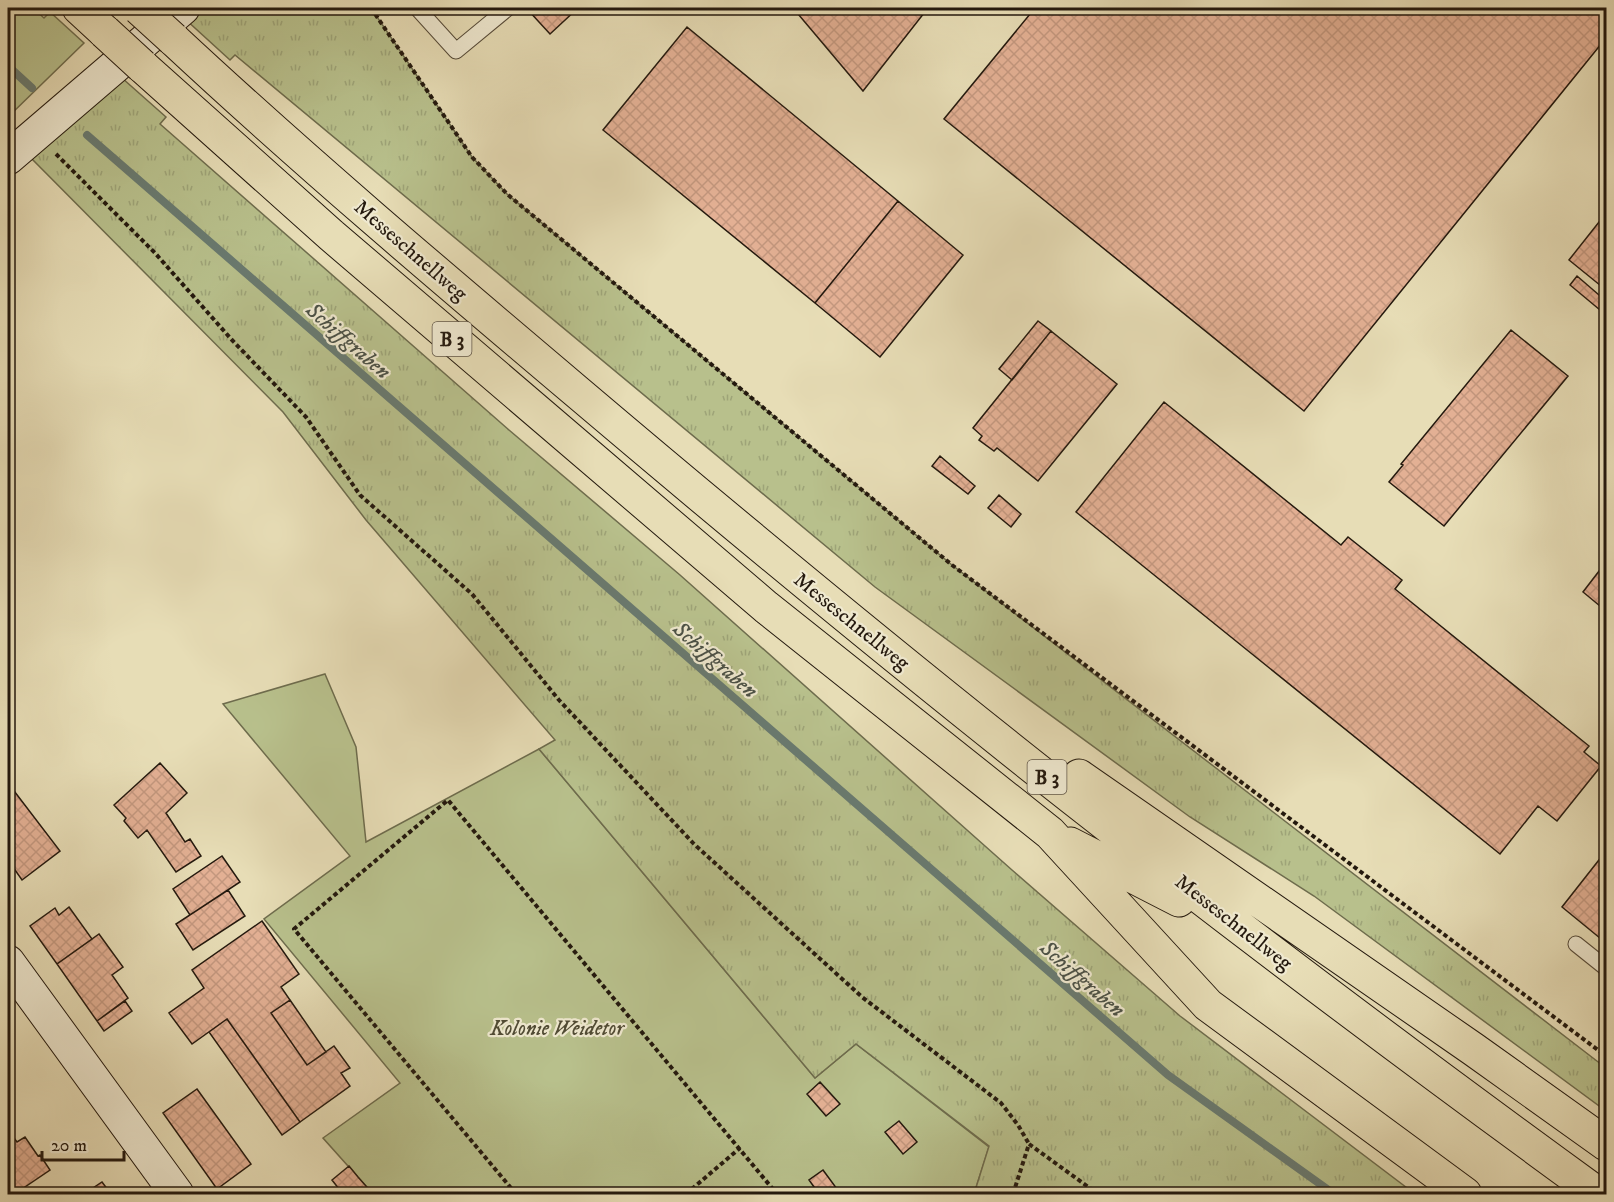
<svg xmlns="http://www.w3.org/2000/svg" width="1614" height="1202" font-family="'IM FELL DW Pica',serif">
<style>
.green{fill:#b8c08c;stroke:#6e6c4d;stroke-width:1.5}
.park{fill:url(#park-tufts);stroke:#6e6c4d;stroke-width:1.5}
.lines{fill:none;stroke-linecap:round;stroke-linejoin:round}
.stream{stroke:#697a70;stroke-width:8}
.building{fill:url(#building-cross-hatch);stroke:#24190e;stroke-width:1.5}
.lane-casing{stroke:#554a38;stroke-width:17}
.secondary-casing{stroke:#24190e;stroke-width:35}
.highway-casing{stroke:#24190e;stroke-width:35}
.path{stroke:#24190e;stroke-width:4;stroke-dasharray:4.5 3;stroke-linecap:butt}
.lane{stroke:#efe9d0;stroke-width:15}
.secondary{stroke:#efe9d0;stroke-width:33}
.highway{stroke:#e7ddb6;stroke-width:33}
.highway-bridge-casing{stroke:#24190e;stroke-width:35;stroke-linecap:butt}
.highway-bridge{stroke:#e7ddb6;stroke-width:33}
.labels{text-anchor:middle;stroke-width:4.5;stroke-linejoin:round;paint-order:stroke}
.shield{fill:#efe9d0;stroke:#615748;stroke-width:1.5}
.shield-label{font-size:20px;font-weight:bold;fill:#24190e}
.street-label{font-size:21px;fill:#24190e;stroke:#efe9d0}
.park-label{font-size:21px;font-style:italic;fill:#504b34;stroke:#efe9d0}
.water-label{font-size:22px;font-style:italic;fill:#4c5247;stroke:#efe9d0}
</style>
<defs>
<pattern id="park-tufts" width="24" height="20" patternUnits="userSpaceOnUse" patternTransform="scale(1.5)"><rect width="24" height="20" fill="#b8c08c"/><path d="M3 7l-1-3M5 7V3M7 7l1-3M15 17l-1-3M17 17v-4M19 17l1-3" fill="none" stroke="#9ea478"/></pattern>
<pattern id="building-cross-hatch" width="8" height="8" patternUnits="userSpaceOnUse" patternTransform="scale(1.5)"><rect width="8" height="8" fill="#e3b094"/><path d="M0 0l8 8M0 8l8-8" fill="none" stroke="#c3977e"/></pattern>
</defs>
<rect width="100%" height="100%" fill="#e7ddb6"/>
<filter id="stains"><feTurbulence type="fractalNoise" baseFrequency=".00333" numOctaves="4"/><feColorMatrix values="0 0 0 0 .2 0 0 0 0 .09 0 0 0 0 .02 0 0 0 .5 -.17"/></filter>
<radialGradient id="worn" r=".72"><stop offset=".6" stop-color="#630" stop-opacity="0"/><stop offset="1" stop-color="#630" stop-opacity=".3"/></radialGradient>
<path class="green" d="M8,8H33L44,18L50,12L84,43L8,117Z
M325,674L356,747L366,842L539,749L815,1078L856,1044L989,1147L974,1194H802L799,1191L793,1194H373L323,1138L400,1083L264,919L350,856L223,704Z"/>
<path class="park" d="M173,8H371L472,157L507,194L952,565L1606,1068V1111L1314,896L1190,817L875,587L235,55L230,60Z
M122,78L166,117L160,124L509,430L680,575L1012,870L1180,1016L1415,1194H974L989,1146L856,1044L815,1078L539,749L555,740L366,520L283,412L32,159Z"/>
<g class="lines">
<path class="stream" d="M8,66L32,88
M87,135L1168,1075L1334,1194"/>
</g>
<path class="building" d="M530,8H578L550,34L528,10Z
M793,8H928L863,91Z
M1035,8H1606V38L1304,411L944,119Z
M687,27L898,201L815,303L603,130Z
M898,201L963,255L880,357L815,303Z
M1599,222L1606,227V290L1569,260Z
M1577,276L1606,301V315L1570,285Z
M1038,321L1051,331L1012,380L999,369Z
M1511,330L1568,376L1444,526L1389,482L1403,465L1401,464Z
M1051,331L1117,384L1038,481L997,448L994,451L979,440L982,436L973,428Z
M1164,402L1341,545L1348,537L1402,580L1395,589L1589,746L1584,752L1601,766L1557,821L1538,806L1500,854L1076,512Z
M940,456L975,486L968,494L932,466Z
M999,495L1021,514L1011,527L988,508Z
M1606,562V611L1583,592Z
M160,763L187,793L166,813L185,842L190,839L201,856L176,872L147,830L138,838L124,821L126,818L114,805Z
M8,783L60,851L22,880L8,860Z
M1606,851V943L1562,907Z
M222,856L240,882L190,915L173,889Z
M228,890L245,916L193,950L176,924Z
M69,907L92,939L57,964L30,926L55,908L59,915Z
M262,921L299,974L281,987L290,1000L271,1013L307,1065L334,1046L350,1068L341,1073L350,1086L300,1122L227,1019L192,1044L169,1013L204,988L192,970Z
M99,934L123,967L112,975L128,998L97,1021L57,964Z
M290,1000L326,1052L307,1065L271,1013Z
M125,1001L132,1011L104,1031L97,1021Z
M227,1019L300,1122L282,1135L209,1032Z
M820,1082L840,1104L826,1116L807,1094Z
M197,1089L251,1164L217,1189L163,1113Z
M899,1121L917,1142L903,1154L885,1132Z
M11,1134L17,1142L25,1137L38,1156L40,1155L50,1170L16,1193L8,1181V1136Z
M349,1166L358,1177L373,1194H343L332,1180Z
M823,1170L840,1193L837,1194H819L809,1180Z
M102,1182L111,1194H84Z"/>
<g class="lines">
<g class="lane-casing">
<path id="lane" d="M417,8L456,51L508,8
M1576,944L1606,968"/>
</g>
<g class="secondary-casing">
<path id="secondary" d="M8,158L183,8
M8,962L177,1194"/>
</g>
<g class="highway-casing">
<path id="highway" d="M79,8L105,32
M173,39C304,161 440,276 576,391C740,530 906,667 1075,800C1247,935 1422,1066 1598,1194
M142,66L331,235L766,607L1050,833L1208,1005L1465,1194
M1079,776L1473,1049L1606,1144
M1070,844L1179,900"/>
</g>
<path class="path" d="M371,8L472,157L507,194L952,565L1606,1056
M56,154L155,253L232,340L306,417L360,495L472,594L559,700L694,844L862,997L1001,1103L1018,1125L1029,1144
M516,1194L294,929L448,800L777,1194
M686,1194L740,1148
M1013,1194L1029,1144L1098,1194"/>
<use href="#lane" class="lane"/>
<use href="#secondary" class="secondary"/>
<use href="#highway" class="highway"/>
<g class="highway-bridge-casing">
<path id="highway-bridge" d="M139,8L173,39
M105,32L142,66"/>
</g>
<use href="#highway-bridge" class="highway-bridge"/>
</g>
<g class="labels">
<g class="shield">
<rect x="432.5" y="322" width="39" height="34" rx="4.5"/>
<rect x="1027.5" y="760" width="39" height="34" rx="4.5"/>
</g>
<g class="shield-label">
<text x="452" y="346">B 3</text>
<text x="1047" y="784">B 3</text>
</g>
<g class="street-label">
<text transform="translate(411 250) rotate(41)" y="7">Messeschnellweg</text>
<text transform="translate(852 621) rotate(39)" y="7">Messeschnellweg</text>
<text transform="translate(1234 922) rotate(38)" y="7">Messeschnellweg</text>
</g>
<g class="park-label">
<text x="557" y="1035">Kolonie Weidetor</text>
</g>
<g class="water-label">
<text transform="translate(349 340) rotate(41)" y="8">Schiffgraben</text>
<text transform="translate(716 659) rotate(41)" y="8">Schiffgraben</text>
<text transform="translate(1083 978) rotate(41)" y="8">Schiffgraben</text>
</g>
</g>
<rect width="1614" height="1202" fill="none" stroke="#e7ddb6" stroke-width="30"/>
<rect x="9" y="9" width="1596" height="1184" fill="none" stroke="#24190e" stroke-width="3"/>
<rect x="15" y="15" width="1584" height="1172" fill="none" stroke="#24190e" stroke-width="1.5"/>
<path d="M42 1151v9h82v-9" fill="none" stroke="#24190e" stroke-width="3"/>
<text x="51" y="1151" font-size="18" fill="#24190e" stroke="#efe9d0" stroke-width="4.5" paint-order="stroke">20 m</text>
<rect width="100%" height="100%" filter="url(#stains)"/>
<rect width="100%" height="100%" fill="url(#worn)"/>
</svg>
